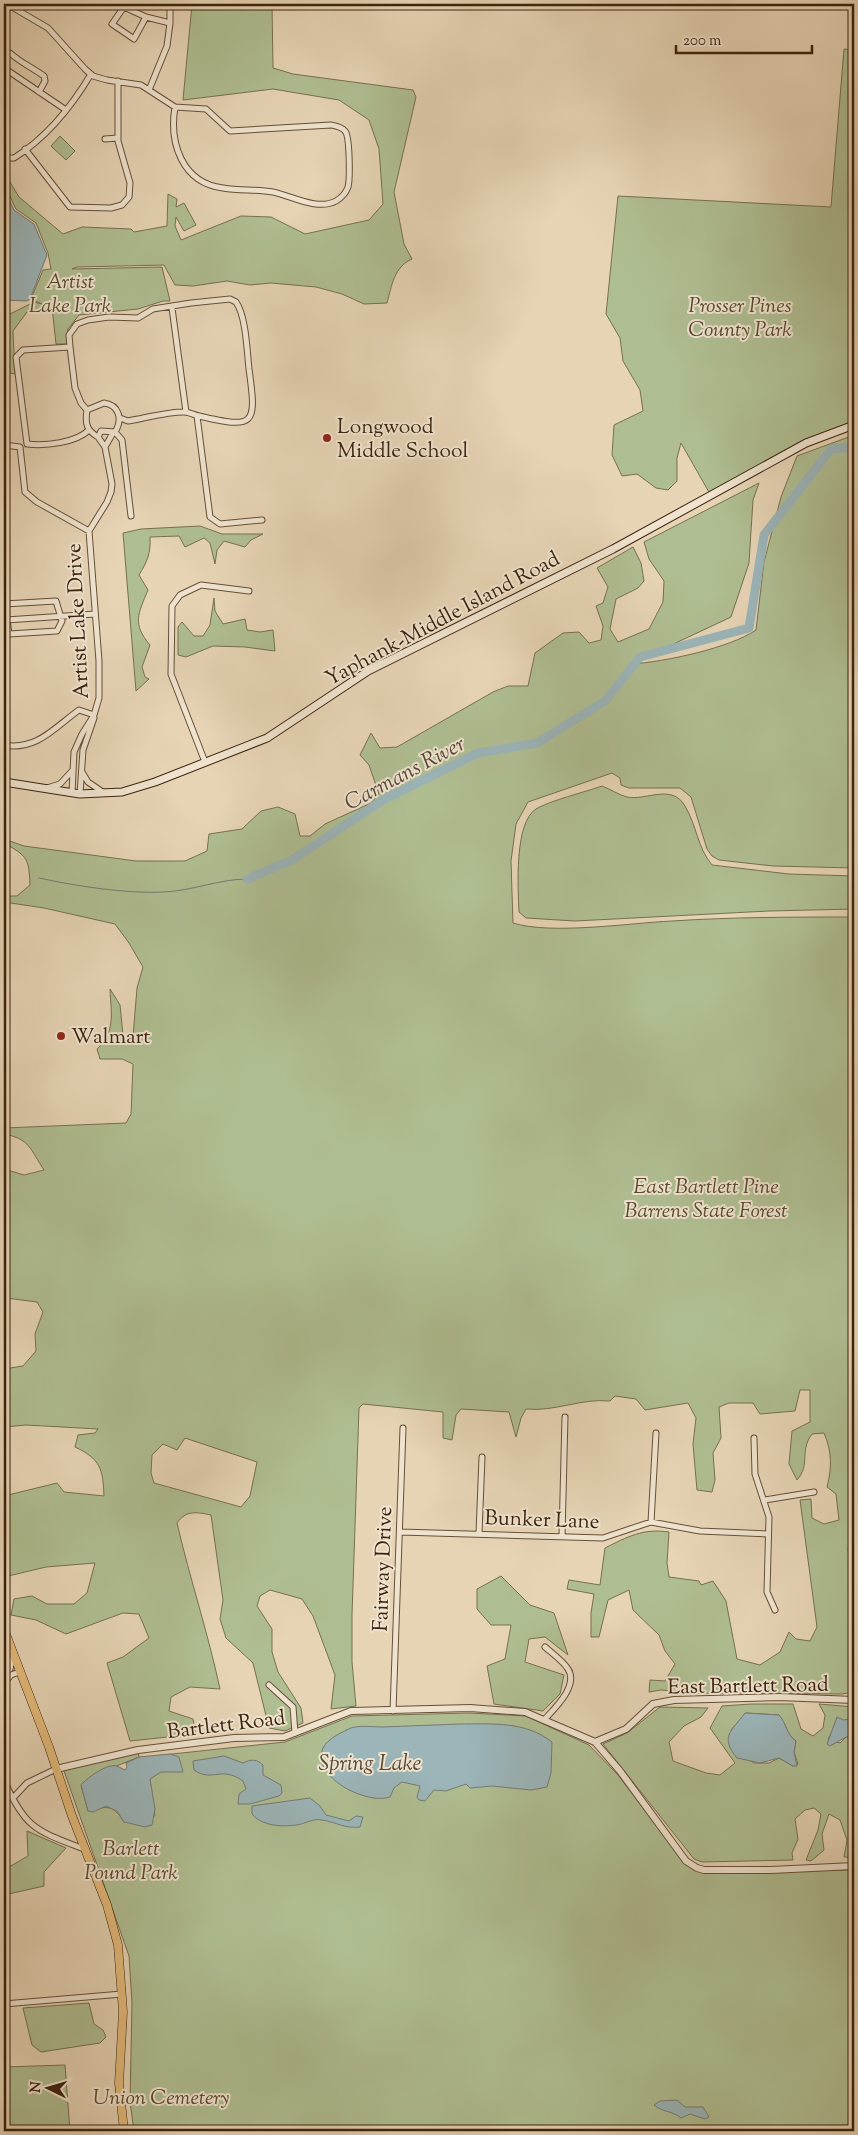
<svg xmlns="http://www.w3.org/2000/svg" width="858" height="2135" font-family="'Sorts Mill Goudy',serif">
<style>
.green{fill:#afbe92;stroke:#767050;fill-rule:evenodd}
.water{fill:#9bb5b9;stroke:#757b74}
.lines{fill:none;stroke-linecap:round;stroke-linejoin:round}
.stream{stroke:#757b74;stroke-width:1}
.river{stroke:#9bb5b9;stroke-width:9}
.minor-casing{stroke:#664f37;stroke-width:7}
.tertiary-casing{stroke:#664f37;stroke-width:8}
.secondary-casing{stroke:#3c230d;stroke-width:9}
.primary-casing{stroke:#3c230d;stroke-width:9}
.minor{stroke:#efe3cf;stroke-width:5}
.tertiary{stroke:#efe3cf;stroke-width:6}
.secondary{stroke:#efe3cf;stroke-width:7}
.primary{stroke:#e3ba7a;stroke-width:8}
.poi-dot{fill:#8f2418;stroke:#efe3cf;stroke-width:2}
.labels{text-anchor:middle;stroke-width:4;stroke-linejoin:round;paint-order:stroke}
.park-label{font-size:21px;font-style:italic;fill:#594a2e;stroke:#efe3cf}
.poi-label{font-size:21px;fill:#3c230d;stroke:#efe3cf;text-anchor:start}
.street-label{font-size:21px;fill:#3c230d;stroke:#efe3cf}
.water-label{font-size:22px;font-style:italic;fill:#544838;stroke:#efe3cf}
</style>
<rect width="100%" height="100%" fill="#e6d4b5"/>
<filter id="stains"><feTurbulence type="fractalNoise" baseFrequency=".004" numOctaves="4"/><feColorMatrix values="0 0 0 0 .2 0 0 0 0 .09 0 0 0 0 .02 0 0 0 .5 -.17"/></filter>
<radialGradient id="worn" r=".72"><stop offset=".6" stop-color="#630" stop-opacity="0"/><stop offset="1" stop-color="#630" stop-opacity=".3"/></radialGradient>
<path class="green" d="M192,4H272L273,68L293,74L413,90L416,97L394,192L404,244L412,259C394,267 392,285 387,303L364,304L342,294L316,287L271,283L250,285L227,281L193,286L175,285L164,265L77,267L72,269L162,267L170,301H163L138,309L79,315L68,329L67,344H56L52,307L45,305L50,309L27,312L13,331L15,374L4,372V317L34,302L42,304L31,299L43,270L51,269L48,253L36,223L16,209L4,184V172L19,197L63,234L82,227L131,229L134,232L167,226L168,194L177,199L176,207L184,203L196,225L184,231L176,217L175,226L181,240L241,216L271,217L305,234L369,220L383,204L379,149L369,120L339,100L273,89L183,100Z
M844,49L854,50V425L827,434L710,494L681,443L677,458V481L668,490L656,488L637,474L622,476L612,455L614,425L643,411L640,390L623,361L620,338L606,314L618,196L831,207Z
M60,136L75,151L66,160L51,146Z
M854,435V868L773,866L719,860L712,856L707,849L691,797L680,788H629L621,785L620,778L612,773L528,802L516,824L511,861L513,923C552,935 629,923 672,921C733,917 793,917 854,917V1541L848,1548L854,1600V1692L842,1694L695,1693L661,1690L649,1692L650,1680L665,1681L675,1664L665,1651L659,1635L633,1610L629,1590L608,1600L599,1637H591V1613L594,1594L567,1589L569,1580L600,1585L605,1548C627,1537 643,1528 669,1532L667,1563L669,1577L699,1581L701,1585L713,1581L726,1601L737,1659L760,1665L780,1652L789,1632L796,1639L810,1641L817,1627L800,1500L811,1499L812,1518L824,1524L839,1520L836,1494L827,1487C832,1468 832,1451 824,1433L812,1434C799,1451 811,1464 797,1480L789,1464L792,1431L810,1422V1390H800L795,1411L760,1414L753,1403H729L719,1407L721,1438L713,1453L715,1480L712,1492L697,1490L693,1444L696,1418L688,1403L645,1410L636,1399L615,1396L610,1401C581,1398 555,1412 526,1409L521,1418L516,1437L509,1412L461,1409L456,1415L452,1440L443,1438V1412L363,1404L359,1408L352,1615V1662L356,1706L331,1709L335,1675L313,1616L302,1599L270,1590L260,1596L257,1606L272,1629V1652L278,1672L301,1708L303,1723L285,1731L269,1728L253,1663L226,1638L220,1619L223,1600L211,1515C196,1512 186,1510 177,1523C190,1579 208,1633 220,1689L190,1687L171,1697L169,1711L193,1719L196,1734L130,1741L107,1663L123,1657L149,1638L139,1614L123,1613L66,1634L36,1620L11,1615L14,1599L32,1596L47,1604H74L87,1593L95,1563L46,1567L4,1577V1496L57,1483L64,1492L104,1496C103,1468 100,1459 75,1447L78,1435L95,1433L98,1429L26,1425L4,1427V1369L23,1366L36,1351L35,1334L43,1312L37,1302L6,1298L4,1290V1169L24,1175L44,1170C30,1149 30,1139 4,1134V1128L126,1123L131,1114L133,1064L122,1059H100L97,1049C116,1031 111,1014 110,989L120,1005L123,1035L133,1037L137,988L143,967L129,943L115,924L44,908L4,902V896H17L30,885C29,858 27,856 4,843V839L24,846L136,861H185L207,851L209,834L242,829L261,811L278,807L295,814L300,836H310L325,824L371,803L379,794L369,765L360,755L371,733L380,748L397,747L493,692L508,686H528L535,653L563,633L579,632L589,643L601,640L603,626L596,606L603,603L608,587L597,568L633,547L641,563L644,581L638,588L616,599L610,629L618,642L649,629L663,602L664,581L649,559L644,542L759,483L753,500L749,563L731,617L631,664C664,662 730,648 756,630L764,562L781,497L797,456ZM185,1438L257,1462L250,1496L241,1507L154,1483L151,1473L152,1455L163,1444L177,1450Z
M200,526L222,534H263L251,540L245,547L224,541L217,550L215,564L210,543L204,538L185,547L179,536L150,537C151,553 147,562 139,575L148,590C138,614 132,624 150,645L142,667L145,677L149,679L136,691L123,533L141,529Z
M214,598L215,611L223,624L245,619L247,630L260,632L273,630L275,651L245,647L213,646L186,657L178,655V627L182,622L194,636H203L210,625Z
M602,786C610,789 619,795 627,797C646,801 672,783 685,806C697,826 697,847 712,865L789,874L854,876V909L769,911L575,921L526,918L519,912C518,888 514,823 536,809C549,801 585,792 602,786Z
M501,1576L530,1605L554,1613L568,1655L545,1637L529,1639L525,1662L564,1675L560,1694L543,1711L494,1704L487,1666L505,1659L511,1625H491L477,1609V1589Z
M751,1704H793L801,1729L813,1736L823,1728L825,1715L819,1704L854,1707V1719C839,1720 835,1727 828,1739L840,1743L846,1737H854V1858L844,1857L847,1840L840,1820L829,1814L822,1834L824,1850L811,1861L806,1860L818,1830L821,1814L814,1808L805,1810L795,1819L798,1839L792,1853L793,1860L702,1862L694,1859L603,1744L627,1733L660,1707L708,1708L701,1717L684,1726L669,1742L673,1761L706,1773L720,1775L735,1763L710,1728L722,1706ZM746,1713L779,1715L786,1727L787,1735L796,1741L794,1752L798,1764L793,1766L779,1758L769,1763H754L750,1760L731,1730Z
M469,1713L526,1716L589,1745L618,1775L686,1865L704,1871L854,1870V2131H134L130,2102L132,2003L129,1956L63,1768L138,1750L139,1757L94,1775L81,1785L88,1811C107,1806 113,1804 124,1822L155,1816L150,1779L144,1757L285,1742L352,1716Z
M27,1831L66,1848L44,1872V1886L4,1895V1864L9,1867L28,1856Z
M89,2003L94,2024L103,2030L106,2037L100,2043L41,2052L32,2045L23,2008Z
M65,2065L70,2131H4V2067Z"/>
<path class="water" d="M4,188L14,210L34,224L47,255L30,299L27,301L4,300Z
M745,1713L779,1715C787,1724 786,1734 796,1741L794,1752L797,1766H793L779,1758L760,1763L737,1758C719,1736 732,1731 745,1713Z
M837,1717L843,1720L854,1719V1737H846L830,1746L827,1744Z
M459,1724C493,1724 525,1721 552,1742L551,1773L547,1787L531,1790L492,1786L470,1788L466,1784L446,1791L434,1790L425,1801L419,1800L417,1797L420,1786L402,1782L394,1788L390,1797C366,1805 311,1777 323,1748C327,1739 342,1732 351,1728C360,1725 373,1727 382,1727C408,1726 434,1725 459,1724Z
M170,1754L179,1757L183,1772H161L150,1779L155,1809L152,1825L145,1827L124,1822L117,1811L106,1806L93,1812L88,1811L81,1785C87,1778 107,1763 117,1766C120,1767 122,1769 125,1770L127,1767L126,1763L139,1757Z
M224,1756L243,1763C251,1759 257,1759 263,1765V1775L281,1785L282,1793L279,1796L250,1804H238L239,1794L246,1789L243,1781C220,1765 213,1783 194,1770L193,1761Z
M310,1798L320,1806L326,1815L349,1821L356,1816L363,1817L360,1827C345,1829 336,1822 322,1820C313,1818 305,1824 296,1825C281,1827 262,1826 252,1814V1806Z
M677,2100L685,2107H703L709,2117L705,2119L690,2114L681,2118C673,2111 662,2112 654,2105L660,2101Z"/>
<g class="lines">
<path class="stream" d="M39,878C76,886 126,894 164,892C192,891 219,879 247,879"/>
<path class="river" d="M247,879L292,860L383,800L478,753L537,743L605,701L640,657L749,628L764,535L831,449L854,447"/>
<g class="minor-casing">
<path id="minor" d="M7,4L48,28L85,69L93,76L107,80L141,85L175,107L206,109L230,131L331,125C336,126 342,127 345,131C350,136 350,180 348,187C346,193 341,198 336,201C317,211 292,196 273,192C256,189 240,191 223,188C182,183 169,143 175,107
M126,4L112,24L134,39L146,17L170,23L167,46L149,90
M124,7L146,17
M170,23V4
M4,54L10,53C21,63 33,68 44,76L45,81L39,92
M4,68L66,110
M105,139L118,138
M25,149L70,207L111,208L122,205L129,197L130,183L118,141V81
M4,153L8,158H14C46,138 72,106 91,74
M172,308L186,412
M70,347L23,350L16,357L27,444C45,446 76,443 89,430
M104,403C119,405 123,419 115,432L101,431L98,437C86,430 85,423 87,410Z
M87,410L81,403L75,388L70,347L69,335L77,324L88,320L109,317L138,318L153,309L191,303L230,299L236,302C246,316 247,351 249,369C257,426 255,429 199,416C194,415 189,412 184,412C166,412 146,418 128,421L120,418
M197,416L210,517L220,524L262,520
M115,432L122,440L131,516
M98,437L105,447L113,433
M4,445L20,447L25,492L37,502L89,531
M4,604L56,601L62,621L57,631L9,634L4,639
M5,605L9,634
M6,620L95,614
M4,745C37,751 55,727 79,710L94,715
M205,762L171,674L172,606L180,595L201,585L249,591
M82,772L88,782L104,793
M47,788L60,784L72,771
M72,793L74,752L82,734L94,715L99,698V661L89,531L107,502L111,492L112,484L105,447
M80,794L83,750L94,718
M754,1438L755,1474L769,1517L767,1592L775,1610
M765,1500L814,1492
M651,1522L656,1433
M400,1532L603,1538L651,1522L700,1531L768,1534
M479,1533L482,1457
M562,1536L565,1417
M4,1675L10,1669L13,1655
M4,1683L11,1675L19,1672
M269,1685L293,1707L295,1733
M393,1711L403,1428
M544,1720C554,1709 579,1686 568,1669C563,1661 553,1654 545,1647
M4,1780C25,1829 37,1831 84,1849
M13,1798L27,1783L56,1769
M4,2004L122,1994"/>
</g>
<g class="tertiary-casing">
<path id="tertiary" d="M595,1742L626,1729L653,1704L674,1700L779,1697L854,1700
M56,1769L138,1750L234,1738L284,1737L351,1711L470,1708L525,1712L595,1742L620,1771L686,1861L697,1868L704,1870H771L854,1866"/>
</g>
<g class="secondary-casing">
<path id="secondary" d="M4,782L80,794L122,792L155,782L267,738L368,671L613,549L806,443L854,425"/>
</g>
<g class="primary-casing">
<path id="primary" d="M4,1629L49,1747L72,1816L107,1905L118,1945L123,2012L119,2083L124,2131"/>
</g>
<use href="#minor" class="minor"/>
<use href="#tertiary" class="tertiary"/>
<use href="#secondary" class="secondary"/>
<use href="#primary" class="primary"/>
</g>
<g class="poi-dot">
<circle cx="327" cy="438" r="5"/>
<circle cx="61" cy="1036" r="5"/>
</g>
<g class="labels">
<g class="park-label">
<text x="70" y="288">Artist<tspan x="70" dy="24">Lake Park</tspan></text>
<text x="740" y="312">Prosser Pines<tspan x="740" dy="24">County Park</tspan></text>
<text x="706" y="1193">East Bartlett Pine<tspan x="706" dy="24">Barrens State Forest</tspan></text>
<text x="131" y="1855">Barlett<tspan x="131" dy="24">Pound Park</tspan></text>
<text x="161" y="2104">Union Cemetery</text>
</g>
<g class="poi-label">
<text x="337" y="433">Longwood<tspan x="337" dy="24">Middle School</tspan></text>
<text x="71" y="1043">Walmart</text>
</g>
<g class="street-label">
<text transform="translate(442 618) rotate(-28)" y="7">Yaphank-Middle Island Road</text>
<text transform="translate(77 621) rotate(-93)" y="7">Artist Lake Drive</text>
<text transform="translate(542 1519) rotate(2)" y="7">Bunker Lane</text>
<text transform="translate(382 1569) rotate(-88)" y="7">Fairway Drive</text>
<text transform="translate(748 1685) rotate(-1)" y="7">East Bartlett Road</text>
<text transform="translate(226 1724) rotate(-7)" y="7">Bartlett Road</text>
</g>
<g class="water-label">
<text transform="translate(404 772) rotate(-28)" y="8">Carmans River</text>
<text x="370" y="1770">Spring Lake</text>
</g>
</g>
<rect width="858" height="2135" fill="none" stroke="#e6d4b5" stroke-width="20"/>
<rect x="5" y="5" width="848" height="2125" fill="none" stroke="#3c230d" stroke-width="2.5"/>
<rect x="10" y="10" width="838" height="2115" fill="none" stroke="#3c230d"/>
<g transform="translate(48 2088) rotate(275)" stroke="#efe3cf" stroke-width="4" paint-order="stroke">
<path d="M0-4L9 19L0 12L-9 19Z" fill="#3c230d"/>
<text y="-8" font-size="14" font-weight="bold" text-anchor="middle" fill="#3c230d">N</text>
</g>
<path d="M676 45v8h136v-8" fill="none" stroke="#3c230d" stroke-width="2.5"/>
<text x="683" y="45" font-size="15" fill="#3c230d" stroke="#efe3cf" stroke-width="4" paint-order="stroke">200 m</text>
<rect width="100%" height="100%" filter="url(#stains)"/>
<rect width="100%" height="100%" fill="url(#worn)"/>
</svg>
